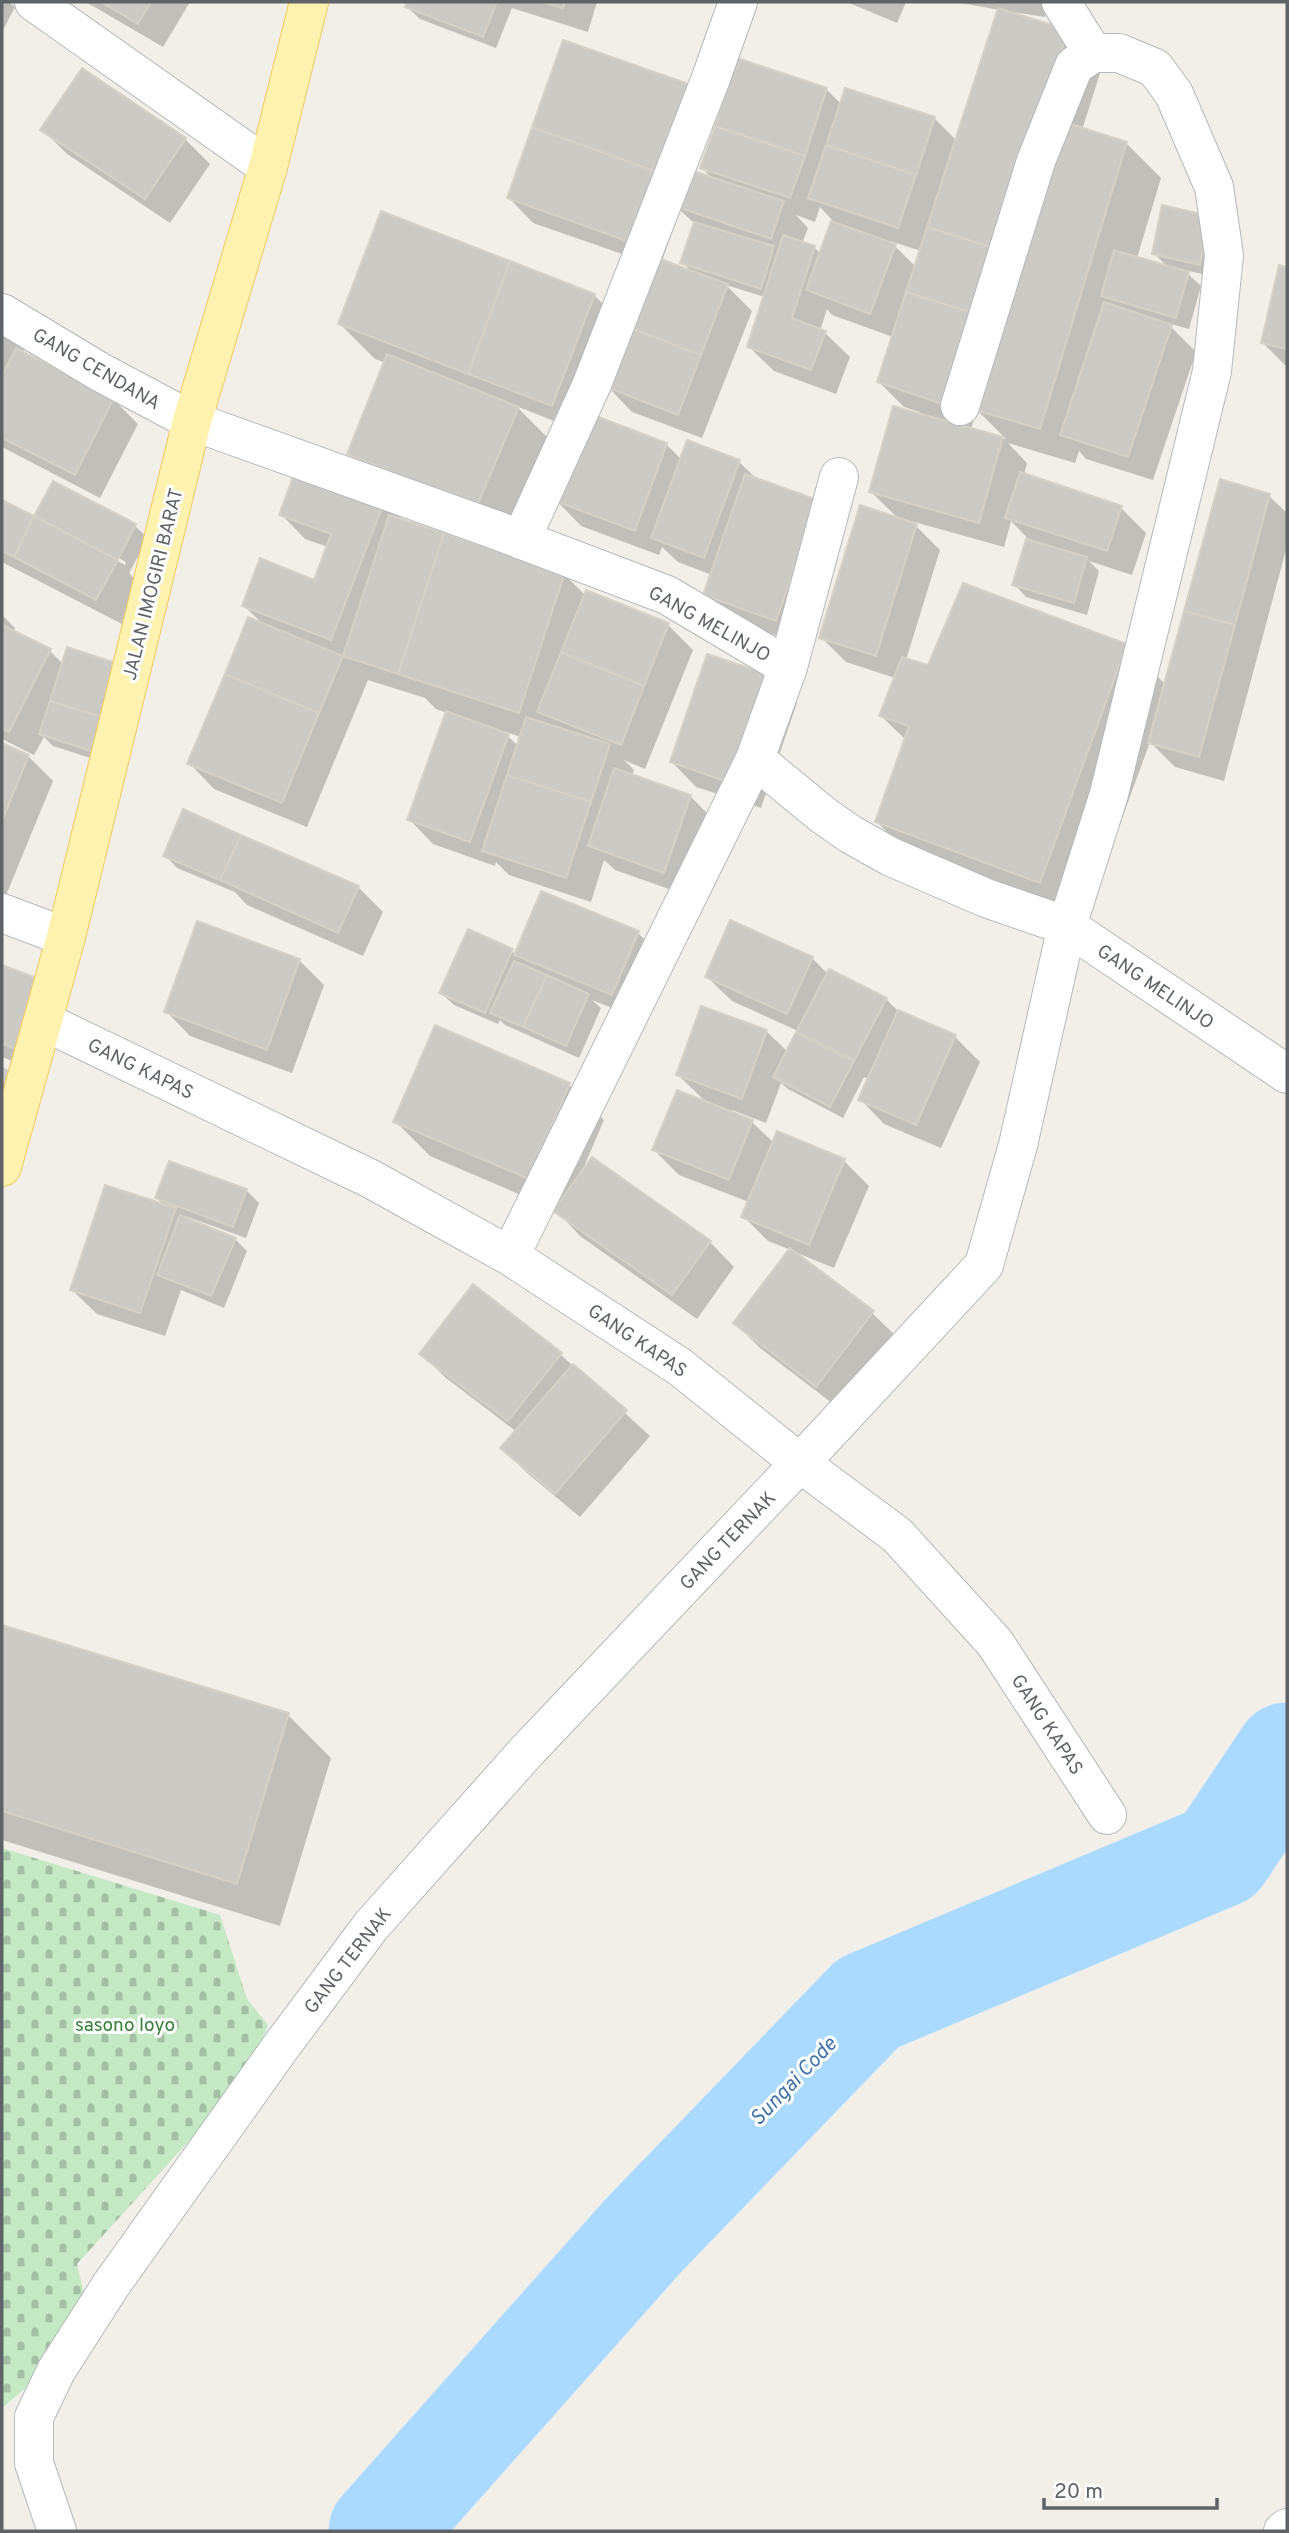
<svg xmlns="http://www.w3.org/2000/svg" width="1289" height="2533" font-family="Overpass,sans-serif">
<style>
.cemetery{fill:url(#cemetery-stones)}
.shadow{fill:#0003;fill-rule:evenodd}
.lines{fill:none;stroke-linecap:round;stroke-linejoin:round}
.river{stroke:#aadaff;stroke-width:105}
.building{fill:#cccac5;stroke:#d6d1c6;stroke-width:2}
.minor-casing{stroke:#b5b8bc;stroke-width:40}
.major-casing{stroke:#f2c960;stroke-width:40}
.minor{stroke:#fff;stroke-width:38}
.major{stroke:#fff2af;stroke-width:38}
.labels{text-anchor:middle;stroke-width:6;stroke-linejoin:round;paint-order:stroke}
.street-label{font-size:19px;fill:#5f6368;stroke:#fff}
.park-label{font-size:19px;fill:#348238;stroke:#fff}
.water-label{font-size:21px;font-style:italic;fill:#4174aa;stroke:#fff}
</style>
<defs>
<pattern id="cemetery-stones" width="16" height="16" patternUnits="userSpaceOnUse" patternTransform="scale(1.75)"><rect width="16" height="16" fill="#c5e8c5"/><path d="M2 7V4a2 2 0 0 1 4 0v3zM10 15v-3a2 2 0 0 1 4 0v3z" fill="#a3c0a4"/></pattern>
</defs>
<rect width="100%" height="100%" fill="#f1efe8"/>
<path class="cemetery" d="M2,1848L220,1915L247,1999L268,2025L249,2075L77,2264L93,2331L2,2408Z"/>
<path class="shadow" d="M2,2H9L15,7L2,32Z
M86,2H190L163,47Z
M409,2H597L588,32L512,8L496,48L420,19L407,7Z
M847,2H906L897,23Z
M955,2H1047L1045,17L1012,12L1011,14L1067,32L1102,67L1082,130L1126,143L1161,178L1137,258L1168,268L1154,253L1209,218L1212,276L1184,270L1201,286L1189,329L1167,323L1196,352L1153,480L1086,459L1079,451L1075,463L1008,443L1027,463L1024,475L1121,508L1146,533L1132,575L1089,561L1099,571L1087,615L1026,597L1014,584L1032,543L1011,521L1004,547L911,521L940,550L906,660L929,667L1126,645L1166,685L1269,496L1287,513V546L1224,781L1175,767L1150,742L1083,925L920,865L877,822L906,740L881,716L895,678L846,662L821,637L900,520L871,492L920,412L904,407L879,382L893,337L832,315L827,309L820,331L825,333L850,357L836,394L774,371L749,347L765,297L726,285L752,311L702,438L632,412L608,387L654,265L533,223L509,198L694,173L714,180L702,168L826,89L842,105L934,118L957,141L1000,10ZM820,207L833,221L821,254L814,247L802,244L808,228L796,215L815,222ZM680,210L695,224L682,262L693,273L662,261ZM890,241L921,251L916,267ZM977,410L1006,439L971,429Z
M43,130L185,139L210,164L170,223L67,154Z
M1280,267L1287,269V367L1263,343Z
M594,295L619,320L577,430L516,406L553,443L512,540L384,489L349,454L386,363L375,359L340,324Z
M2,322L26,346L22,353L113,399L138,424L100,498L2,447Z
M688,442L739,462L758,480L817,501L801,644L729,619L705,594L712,575L678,562L662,547L659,555L581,526L557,501L666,444L682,460Z
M53,483L135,526L148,538L129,573L141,586L122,624L2,562V502L35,519ZM48,522L126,562L125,565L48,526Z
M384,501L405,522L564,574L586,596L587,593L668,625L693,650L645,769L624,760L634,770L632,776L690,796L715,821L689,896L615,870L604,860L591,902L509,875L496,862L495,866L433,844L409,819L447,713L436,709L425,698L368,680L307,827L214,789L190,764L264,625L244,606L315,582L328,547L305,539L281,514ZM503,731L521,737L518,746Z
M2,615L15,628L13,632L50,651L63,664L106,763L53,746L44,737L34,755L2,739Z
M772,678L797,703L761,808L696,787L672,762Z
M2,745L28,756L53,781L2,905Z
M165,855L358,887L383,912L363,956L247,905L235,892L177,868Z
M638,933L663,958L637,1018L592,1000L601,1008L579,1058L505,1025L500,1020L498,1024L454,1005L441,993L512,951L516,955Z
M812,958L828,974L886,999L898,1011L955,1037L980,1062L941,1148L884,1124L860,1099L869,1079L864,1077L843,1118L788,1089L781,1083L766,1123L732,1110L731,1113L752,1122L774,1143L778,1133L844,1161L869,1186L834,1268L795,1252L872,1313L897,1337L841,1410L760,1348L735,1323L791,1250L768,1241L743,1216L749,1202L679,1175L654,1150L707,1103L678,1075L766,1031L788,1052L798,1031L732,1001L707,977Z
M299,960L324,985L292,1073L190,1036L166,1011Z
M2,967L41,982L40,1072L2,1057Z
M436,1027L569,1085L604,1120L583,1169L710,1242L734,1267L697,1319L580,1236L556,1210L430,1156L395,1121Z
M2,1070L7,1072L32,1097L2,1156Z
M246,1190L259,1203L246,1238L185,1216L184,1219L235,1239L247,1251L224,1308L181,1290L165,1336L97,1314L72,1290L166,1207L157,1198Z
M421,1354H560L650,1436L580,1517L527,1473L503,1448L517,1432L446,1378Z
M2,1627L288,1715L331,1758L280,1926L2,1840Z"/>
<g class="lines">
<path class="river" d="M381,2531L642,2237L868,2003L1220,1855L1287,1755"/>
</g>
<path class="building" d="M101,2H151L138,24Z
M407,2H497L483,37L405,7Z
M542,2H565L563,8Z
M998,8L1068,30L997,249L927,227Z
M563,40L692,85L660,173L532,127Z
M737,58L827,88L805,156L715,126Z
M82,68L186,138L145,199L40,130Z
M845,88L935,117L916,175L826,145Z
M1061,121L1127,142L1040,429L975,410Z
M715,126L805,156L790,198L700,168Z
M532,127L660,173L635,244L507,198Z
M826,145L916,175L898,228L808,198Z
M687,169L784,201L771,239L675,206Z
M1162,205L1210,216L1200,265L1152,254Z
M381,211L510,261L468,374L338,324Z
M831,221L896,244L870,314L806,290Z
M694,222L774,246L761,289L680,263Z
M927,227L997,249L976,314L906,292Z
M783,235L815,246L792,318L826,331L811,370L747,347Z
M1114,250L1189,272L1176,318L1101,296Z
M655,257L728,284L701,355L628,327Z
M510,261L595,294L552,406L468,374Z
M1279,265L1287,267V349L1261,343Z
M906,292L976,314L946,405L877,382Z
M1104,302L1172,325L1128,457L1060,435Z
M628,327L701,355L678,415L606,387Z
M16,348L114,398L75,475L2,438V376Z
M387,354L519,407L477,506L347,454Z
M893,406L1003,437L979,523L869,492Z
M588,413L667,443L635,531L555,501Z
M687,440L740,460L704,558L651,538Z
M297,466L385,500L331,640L242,606L260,558L314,580L331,534L279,515Z
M1020,472L1122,506L1107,551L1005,518Z
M745,474L818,500L776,621L703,595Z
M1220,479L1270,494L1235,625L1184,611Z
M53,481L136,524L118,560L34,516Z
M2,500L34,516L14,557L2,551Z
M860,505L917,524L876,656L819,638Z
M389,515L444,533L398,674L343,656Z
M34,516L118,560L96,600L14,557Z
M444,533L565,572L519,713L398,674Z
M1026,539L1087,557L1074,603L1012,585Z
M963,583L1127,644L1040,883L875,822L909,726L879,716L902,657L928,665Z
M586,590L669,623L644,686L561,652Z
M1184,611L1235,625L1199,757L1148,743Z
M248,617L343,656L319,713L225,674Z
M2,625L51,649L9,732L2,728Z
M67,647L122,665L105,718L50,701Z
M561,652L644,686L621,745L537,712Z
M707,654L773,676L736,785L670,762Z
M225,674L319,713L282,803L187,764Z
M50,701L105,718L94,752L39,734Z
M446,711L509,734L470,842L407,820Z
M526,717L610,744L591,802L507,775Z
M2,743L29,755L2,821Z
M614,768L691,795L664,873L588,846Z
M507,775L591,802L566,878L482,851Z
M183,809L241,835L220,880L163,856Z
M241,835L359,886L338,933L220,880Z
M541,891L639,931L612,995L514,955Z
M730,920L813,957L787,1014L705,977Z
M197,921L300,959L267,1050L164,1012Z
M468,929L513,949L485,1013L439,993Z
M514,961L547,975L523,1027L490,1013Z
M2,965L42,980L15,1049L2,1043Z
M829,969L887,998L854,1061L796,1032Z
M547,975L589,994L566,1046L523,1027Z
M701,1006L767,1030L742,1099L676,1075Z
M898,1010L956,1035L916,1125L858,1100Z
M435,1025L570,1083L529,1179L393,1122Z
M796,1032L854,1061L830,1107L773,1077Z
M2,1068L8,1071L2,1085Z
M677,1090L753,1120L729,1180L652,1150Z
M777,1131L845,1159L809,1245L741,1217Z
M592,1157L711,1241L672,1295L553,1211Z
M169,1161L247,1189L233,1227L155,1198Z
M105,1185L176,1208L140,1313L70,1290Z
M180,1215L236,1238L211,1296L157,1275Z
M790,1248L874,1311L816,1387L733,1323Z
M473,1284L562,1353L508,1421L419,1354Z
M573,1364L627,1410L555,1494L500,1448Z
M2,1625L289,1713L237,1884L2,1811Z"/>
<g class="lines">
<g class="minor-casing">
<path id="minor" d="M34,2L268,167
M1061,2L1093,53
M2,313L100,372L192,421L496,530L667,595L788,667L755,759L823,815L850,834L891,857L986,898L1067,926L1287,1074
M521,540L592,384L711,78L738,2
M788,667L839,477
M2,913L66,937
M43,1021L371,1179L510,1256L680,1367L800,1463L897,1535L995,1643L1107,1815
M510,1256L755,759
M57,2531L34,2463V2417L56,2371L111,2285L280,2048L371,1926L527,1751L800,1463L984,1265L1018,1145L1067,926L1109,794L1212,371L1224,255L1214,187L1174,94L1155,68L1119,53H1093L1074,66L1036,161L960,406
M1283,2531L1287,2528"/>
</g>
<g class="major-casing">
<path id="major" d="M2,1167L66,937L192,421L268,167L309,2"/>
</g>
<use href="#minor" class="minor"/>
<use href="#major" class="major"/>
</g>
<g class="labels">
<g class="street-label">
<text transform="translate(97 368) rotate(30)" y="7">GANG CENDANA</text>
<text transform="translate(152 584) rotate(-76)" y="7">JALAN IMOGIRI BARAT</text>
<text transform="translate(710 623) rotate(29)" y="7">GANG MELINJO</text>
<text transform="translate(1156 986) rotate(34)" y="7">GANG MELINJO</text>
<text transform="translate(141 1068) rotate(26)" y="7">GANG KAPAS</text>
<text transform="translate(638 1340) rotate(34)" y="7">GANG KAPAS</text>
<text transform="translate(727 1540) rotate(-46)" y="7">GANG TERNAK</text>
<text transform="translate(1048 1724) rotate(57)" y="7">GANG KAPAS</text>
<text transform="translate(347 1960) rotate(-52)" y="7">GANG TERNAK</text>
</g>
<g class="park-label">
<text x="125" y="2031">sasono loyo</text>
</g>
<g class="water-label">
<text transform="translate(793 2081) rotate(-46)" y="7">Sungai Code</text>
</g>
</g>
<rect width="1289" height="2533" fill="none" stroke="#5f6368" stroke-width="7"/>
<path d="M1044 2498v10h173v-10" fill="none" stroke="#5f6368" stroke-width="3.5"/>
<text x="1054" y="2498" font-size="21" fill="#5f6368" stroke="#ffffff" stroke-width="5" paint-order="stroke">20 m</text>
</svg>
